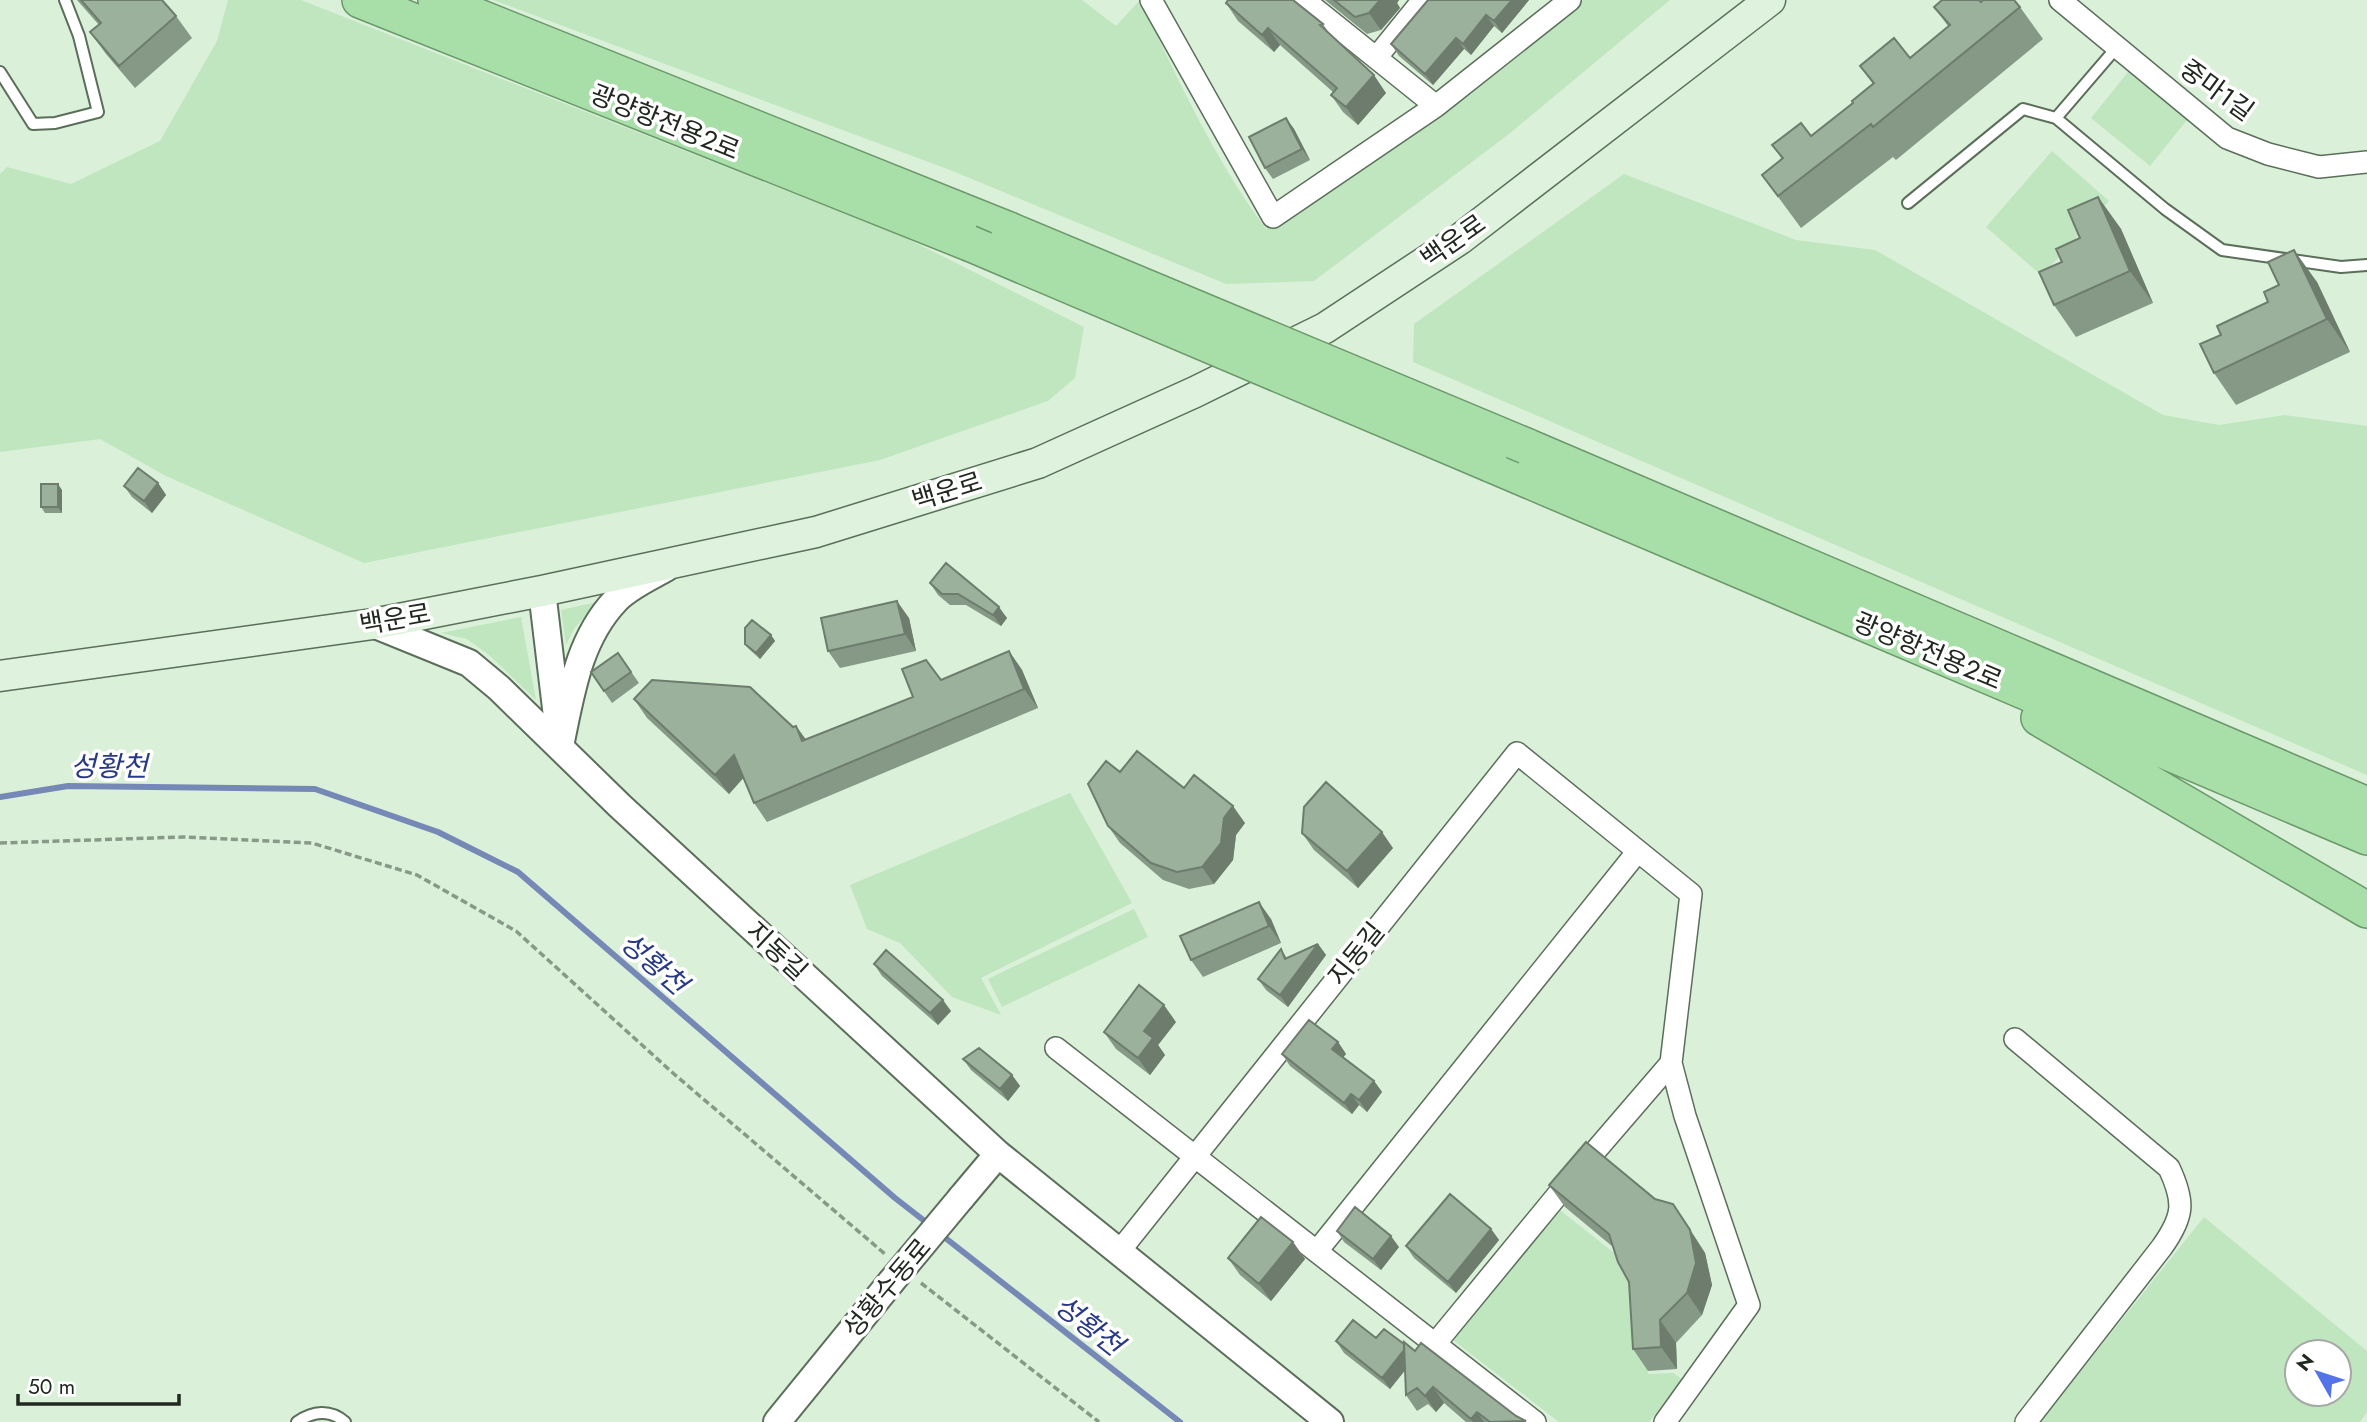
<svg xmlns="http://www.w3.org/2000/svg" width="2367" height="1422" font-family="Jost,'Noto Sans KR',sans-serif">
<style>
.green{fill:#bfe6be;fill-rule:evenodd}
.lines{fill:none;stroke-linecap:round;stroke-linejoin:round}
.stream{stroke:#7689b6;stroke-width:6}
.service-casing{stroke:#5b6e5a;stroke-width:14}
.minor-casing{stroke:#5b6e5a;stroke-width:24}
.tertiary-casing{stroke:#5b6e5a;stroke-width:30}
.secondary-casing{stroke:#5b6e5a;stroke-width:33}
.trunk-casing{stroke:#6b986a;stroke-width:38}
.path{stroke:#899988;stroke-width:3.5;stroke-dasharray:7 3.5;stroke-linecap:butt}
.service{stroke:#fff;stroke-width:10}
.minor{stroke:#fff;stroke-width:21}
.tertiary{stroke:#fff;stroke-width:26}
.secondary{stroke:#dff2de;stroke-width:30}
.trunk{stroke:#a8dea8;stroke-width:35}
.tertiary-bridge-casing{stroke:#5b6e5a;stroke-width:30;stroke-linecap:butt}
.trunk-bridge-casing{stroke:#6b986a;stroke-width:38;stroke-linecap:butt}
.tertiary-bridge{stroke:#fff;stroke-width:26}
.trunk-bridge{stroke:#a8dea8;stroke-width:35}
.wall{fill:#869886}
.shaded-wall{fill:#6d7c6d}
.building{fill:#9cb19c;stroke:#6d7c6d;stroke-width:2}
.labels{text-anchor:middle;stroke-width:7;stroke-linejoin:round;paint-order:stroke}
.street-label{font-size:26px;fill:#202820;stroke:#fff}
.water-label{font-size:28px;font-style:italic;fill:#283a87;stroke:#fff}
</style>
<rect width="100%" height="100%" fill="#daf0d9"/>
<path class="green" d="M228,0H301L904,237L1084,327L1075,378L1048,401L880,460L364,563L166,476L100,439L0,452V174L7,167L71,184L160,141L217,41Z
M493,0H1082L1116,26L1140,0C1178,79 1214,159 1266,229L1583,0H1670L1509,134L1314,281L1226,284L950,170Z
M2128,72L2187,120L2150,166L2091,118Z
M2052,151L2109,201L2042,276L1986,227Z
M1624,174L1796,240L1875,250L2163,415L2219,425L2285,415L2367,426V775L1413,362L1414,324Z
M597,602L574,629L566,645L561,610Z
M521,617L536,700L489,655L467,639L441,633Z
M1070,793L1132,903L981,978L1001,1015L952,997L900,943L867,929L850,885Z
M1134,909L1148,937L1002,1007L988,979Z
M1556,1207L1622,1259L1630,1287L1642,1305L1648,1374L1673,1373L1682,1379L1649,1422H1559L1453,1340Z
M2204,1217L2367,1351V1412L2360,1422H2040ZM2297,1352H2339V1394H2297Z"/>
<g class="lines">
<path class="stream" d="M0,797L68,786L315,789L438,832L518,872L895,1198L931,1226
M939,1233L1180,1422"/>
<g class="service-casing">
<path id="service" d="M0,72L33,124L55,123L98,112L79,36L65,0
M2056,118L2165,209L2222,250L2341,267L2367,265
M1908,203L2023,109L2056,118L2117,47
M297,1422C313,1411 330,1409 345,1422"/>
</g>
<g class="minor-casing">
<path id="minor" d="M1151,0L1273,217L1436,106L1570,0
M1304,0L1436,106
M2060,0L2227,138L2268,154L2319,167L2367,162
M1376,58L1423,0
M2015,1039L2169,1168C2185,1202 2184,1216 2162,1247L2026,1422
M1056,1048L1535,1422
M1317,1251L1638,851
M1118,1253L1517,753L1691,894L1671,1063L1685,1116L1749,1305L1665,1422
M1435,1344L1560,1192L1671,1063"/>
</g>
<g class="tertiary-casing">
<path id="tertiary" d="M542,591L558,725
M373,624L469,663L499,688L620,806L998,1154L1330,1422
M560,746C571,694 578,640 616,600C628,587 650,577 666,568
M961,1198L998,1154
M777,1422L891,1282"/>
</g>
<g class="secondary-casing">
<path id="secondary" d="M0,676L373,624L542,591L816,532L1038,463L1195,392L1325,328L1460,239L1770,0"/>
</g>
<g class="trunk-casing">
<path id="trunk" d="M360,0L969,243
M436,0L1009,230
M1526,446L2367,805
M1490,464L2367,837
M2039,718L2367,910"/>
</g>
<path class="path" d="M0,843L183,837L312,843L417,875L516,931L674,1074L885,1254
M921,1283L1099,1422"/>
<use href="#service" class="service"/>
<use href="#minor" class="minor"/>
<use href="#tertiary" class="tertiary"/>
<use href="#secondary" class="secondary"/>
<use href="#trunk" class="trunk"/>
<g class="tertiary-bridge-casing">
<path id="tertiary-bridge" d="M891,1282L961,1198"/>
</g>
<g class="trunk-bridge-casing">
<path id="trunk-bridge" d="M1009,230L1526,446
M969,243L1490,464"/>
</g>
<use href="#tertiary-bridge" class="tertiary-bridge"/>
<use href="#trunk-bridge" class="trunk-bridge"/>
</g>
<path class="wall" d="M77,0H162L176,16L192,38L135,88L106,54L90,32L99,25Z
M1325,0H1399L1397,3L1400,8L1381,30L1367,34Z
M1428,0H1529L1502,33L1494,26L1471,55L1464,49L1433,85L1399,56L1391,44Z
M1981,2L2020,7L2043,39L1896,160L1893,157L1801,228L1762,175L1782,159L1772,145L1811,136L1853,103L1873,84L1860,66L1910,58L1948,26L1934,7Z
M1226,3L1323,24L1331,36L1386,93L1358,125L1343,112L1331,95L1333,92L1280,45L1274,52L1238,21Z
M1286,118L1294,129L1310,160L1273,179L1265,168Z
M2098,197L2121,229L2153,303L2076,337L2054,305L2080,238Z
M2317,282L2350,352L2236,405L2214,373L2221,335L2268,302Z
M158,483L166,495L152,513L132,497L124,486Z
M62,490V513H45L41,507Z
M946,563L1007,618L1001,626L966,605H950L938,595L930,583Z
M909,618L916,651L840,668L828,651Z
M771,635L775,641L760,659L749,649L745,644Z
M1009,651L1022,670L1038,708L767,822L754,803L743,778L729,794L647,718L634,699L793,727L796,726L805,739L913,697L941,680Z
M618,653L639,683L612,703L591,672Z
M1184,788L1245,823L1236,835L1233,860L1214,884L1189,889L1163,880L1120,843L1108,826Z
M1302,833L1393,848L1358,888L1314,850Z
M1271,919L1281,943L1203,977L1191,960Z
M1318,944L1326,955L1288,1007L1266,990L1258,979L1281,949L1287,958Z
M874,964L951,1011L938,1025L882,976Z
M1176,1022L1158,1045L1165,1055L1150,1075L1116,1049L1104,1032Z
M1338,1042L1346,1054L1343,1057L1374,1081L1382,1092L1367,1112L1359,1105L1352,1114L1290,1066L1282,1054Z
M963,1059L1012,1075L1020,1086L1008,1101L971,1070Z
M1549,1185L1655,1199L1673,1204L1688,1226L1705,1253L1712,1285L1702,1315L1676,1343L1677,1369L1648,1371L1633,1349L1629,1282L1613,1247L1565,1207Z
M1491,1229L1499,1240L1456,1293L1414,1258L1406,1246Z
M1337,1231L1399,1247L1381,1270L1344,1242Z
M1293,1242L1305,1259L1271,1301L1240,1275L1228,1258Z
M1376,1338L1404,1344L1516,1416L1526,1422H1466L1444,1403L1436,1412L1428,1404L1417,1411L1406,1395L1405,1370L1390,1389L1344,1353L1336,1341Z"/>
<path class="shaded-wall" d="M1380,0H1399L1397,3L1400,8L1381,30L1369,13Z
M1512,0H1529L1502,33L1494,21Z
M1486,15L1494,26L1471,55L1463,44Z
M1268,28L1280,45L1274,52L1262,35Z
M1456,38L1464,49L1433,85L1425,74Z
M1374,75L1386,93L1358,125L1346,107Z
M1286,118L1294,129L1310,160L1302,149Z
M2098,197L2121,229L2153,303L2130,271Z
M2294,250L2317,282L2350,352L2327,319Z
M158,483L166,495L152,513L144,501Z
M58,484L62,490V513L58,507Z
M897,601L909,618L916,651L905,634Z
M999,607L1007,618L1001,626L993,615Z
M771,635L775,641L760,659L756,653Z
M1009,651L1022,670L1038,708L1024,689Z
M796,726L810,745L802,741Z
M734,755L747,774L729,794L715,775Z
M1233,806L1245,823L1236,835L1233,860L1214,884L1202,867L1224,818Z
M1382,832L1393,848L1358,888L1347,871Z
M1259,902L1271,919L1281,943L1269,926Z
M1318,944L1326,955L1288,1007L1280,995Z
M943,1000L951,1011L938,1025L930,1013Z
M1164,1005L1176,1022L1158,1045L1165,1055L1150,1075L1138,1058L1144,1031Z
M1338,1042L1346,1054L1340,1061L1332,1049Z
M1012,1075L1020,1086L1008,1101L1000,1089Z
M1374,1081L1382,1092L1367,1112L1359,1100Z
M1351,1094L1359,1105L1352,1114L1344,1103Z
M1673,1204L1705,1253L1712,1285L1702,1315L1687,1293Z
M1491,1229L1499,1240L1456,1293L1448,1282Z
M1391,1236L1399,1247L1381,1270L1373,1259Z
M1293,1242L1305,1259L1271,1301L1259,1284Z
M1660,1320L1676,1343L1677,1369L1661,1347Z
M1407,1347L1415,1358L1390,1389L1382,1378Z
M1433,1387L1444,1403L1436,1412L1425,1396Z
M1477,1412L1484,1422H1473L1471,1419Z"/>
<path class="building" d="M81,0H162L176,16L119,66L90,32L101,23Z
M1228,0H1293L1323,24L1320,25L1374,75L1346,107L1331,95L1337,88L1268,28L1262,35L1226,3Z
M1334,0H1380L1369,13L1355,17Z
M1428,0H1512L1494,21L1486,15L1463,44L1456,38L1425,74L1391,44Z
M1942,0H1979L1981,2L1983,0H2014L2020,7L1873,127L1871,124L1778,196L1762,175L1783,158L1772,145L1801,123L1811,136L1853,103L1852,101L1874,83L1860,66L1894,38L1910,58L1950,25L1934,7Z
M1286,118L1302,149L1265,168L1249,137Z
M2098,197L2130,271L2054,305L2039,272L2062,262L2056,249L2080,238L2068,210Z
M2294,250L2327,319L2214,373L2200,344L2221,335L2217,326L2268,302L2264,292L2279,285L2268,262Z
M138,468L158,483L144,501L124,486Z
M41,484H58V507H41Z
M946,563L999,607L993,615L958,594H942L930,583Z
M897,601L905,634L828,651L821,618Z
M752,620L771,635L756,653L745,644V628Z
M1009,651L1024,689L754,803L734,755L715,775L634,699L652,680L750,687L793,727L796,726L802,741L913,697L902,669L926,660L941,680Z
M618,653L631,672L604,691L591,672Z
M1137,751L1184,788L1194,775L1233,806L1224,818L1221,843L1202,867L1177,872L1151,863L1108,826L1088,784L1106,761L1120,772Z
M1326,782L1382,832L1347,871L1302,833L1304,807Z
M1259,902L1269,926L1191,960L1180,936Z
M1318,944L1280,995L1258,979L1281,949L1285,959Z
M886,950L943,1000L930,1013L874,964Z
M1139,985L1164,1005L1144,1031L1153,1038L1138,1058L1104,1032Z
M1309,1020L1338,1042L1332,1049L1374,1081L1359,1100L1351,1094L1344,1103L1282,1054Z
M979,1048L1012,1075L1000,1089L963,1059Z
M1586,1142L1655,1199L1673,1204L1690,1230L1696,1263L1687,1293L1660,1320L1661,1347L1633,1349L1629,1282L1618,1262L1609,1234L1549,1185Z
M1450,1194L1491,1229L1448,1282L1406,1246Z
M1355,1207L1391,1236L1373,1259L1337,1231Z
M1261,1217L1293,1242L1259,1284L1228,1258Z
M1353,1320L1376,1338L1384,1329L1404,1344V1350L1382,1378L1336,1341Z
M1404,1342L1415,1351L1421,1343L1516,1416L1526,1421L1490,1422L1477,1412L1471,1419L1433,1387L1425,1396L1417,1388L1406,1395Z"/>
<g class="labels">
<g class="street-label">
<text transform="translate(2217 90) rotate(36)" y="9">중마1길</text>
<text transform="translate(665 122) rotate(22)" y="9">광양항전용2로</text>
<text transform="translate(1453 241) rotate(-35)" y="9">백운로</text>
<text transform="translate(947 491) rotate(-17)" y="9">백운로</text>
<text transform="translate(395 619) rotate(-10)" y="9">백운로</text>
<text transform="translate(1928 651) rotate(23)" y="9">광양항전용2로</text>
<text transform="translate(777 951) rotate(43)" y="9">지동길</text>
<text transform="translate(1356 954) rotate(-51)" y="9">지동길</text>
<text transform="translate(887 1288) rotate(-50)" y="9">성황수동로</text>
</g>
<g class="water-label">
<text x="109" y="776">성황천</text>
<text transform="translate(654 963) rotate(41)" y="10">성황천</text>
<text transform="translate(1089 1325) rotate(38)" y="10">성황천</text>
</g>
</g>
<g transform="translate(2318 1373) rotate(309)"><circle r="33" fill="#ffffff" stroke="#a6a9a6" stroke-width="2"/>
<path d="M0-5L12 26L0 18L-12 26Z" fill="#5473e8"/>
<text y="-10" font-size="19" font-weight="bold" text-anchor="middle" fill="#202820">N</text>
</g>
<path d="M18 1394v10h161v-10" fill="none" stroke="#202820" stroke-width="3.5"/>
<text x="28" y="1394" font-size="21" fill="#202820" stroke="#ffffff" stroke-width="5" paint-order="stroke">50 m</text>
</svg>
